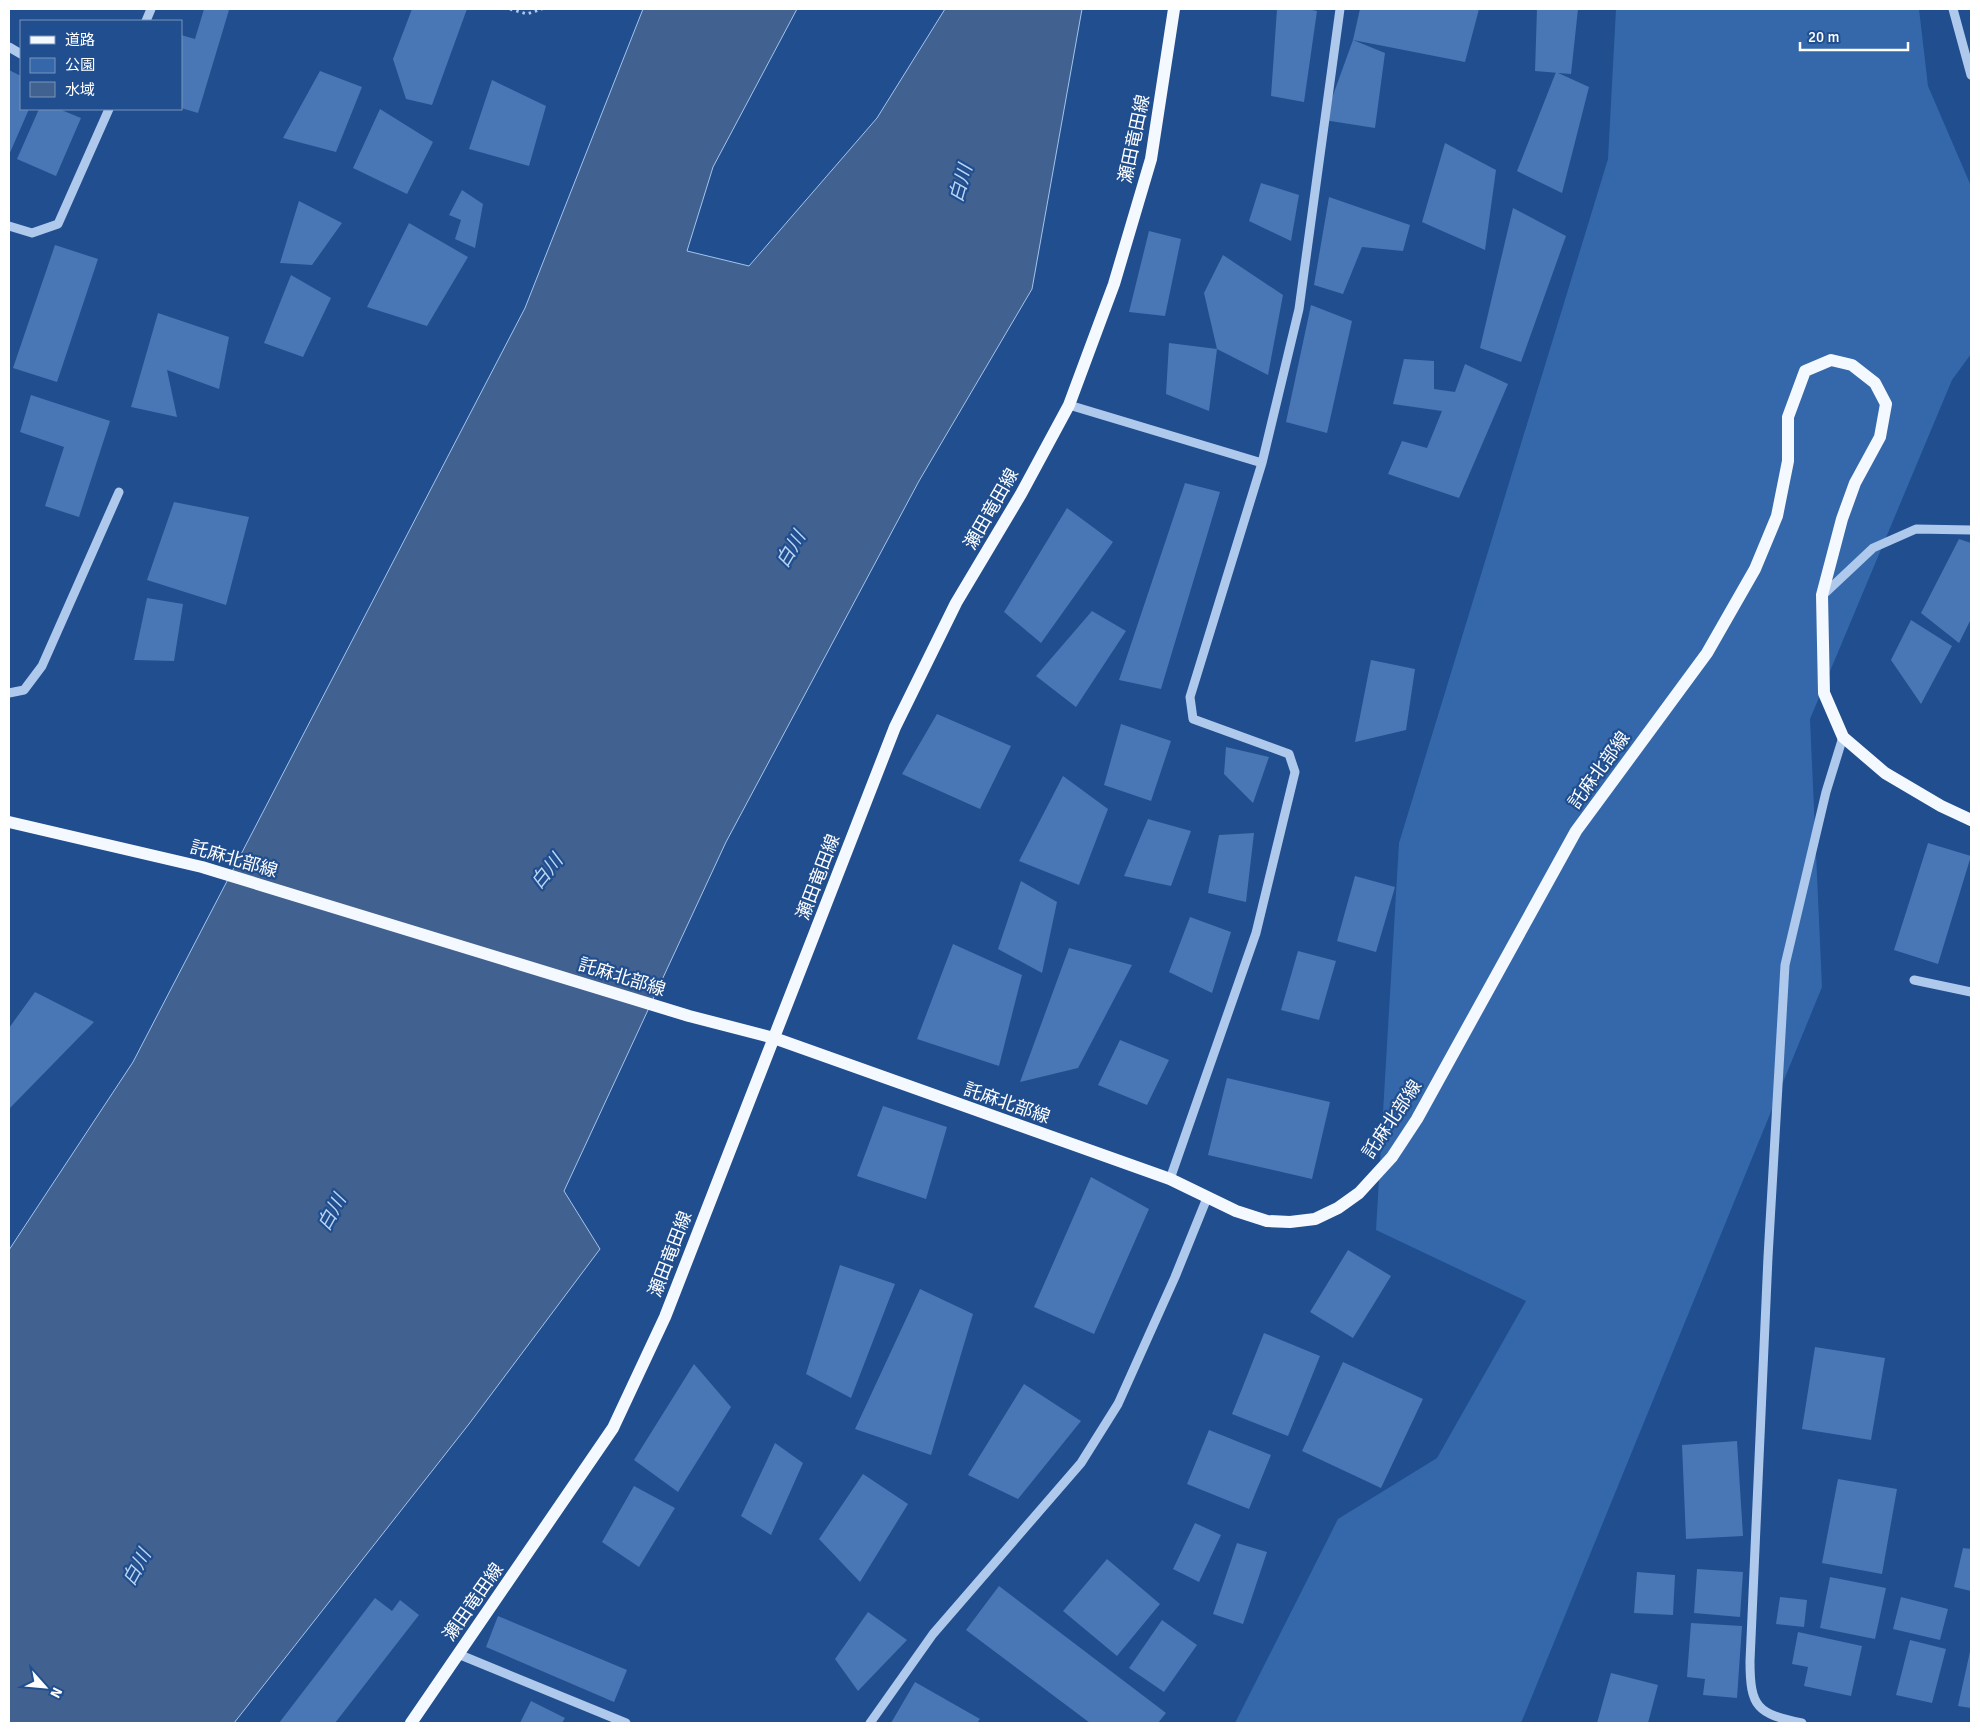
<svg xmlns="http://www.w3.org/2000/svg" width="1980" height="1732" font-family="Signika,'Noto Sans JP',sans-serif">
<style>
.green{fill:#3468ab}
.water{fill:#416290;stroke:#a2c4ed}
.building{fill:#4977b5}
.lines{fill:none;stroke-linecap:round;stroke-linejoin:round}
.path{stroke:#afc9ec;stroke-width:3;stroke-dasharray:2.5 4;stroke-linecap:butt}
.minor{stroke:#afc9ec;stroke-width:9}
.major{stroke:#f4f8ff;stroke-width:12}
.labels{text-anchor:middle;stroke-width:4.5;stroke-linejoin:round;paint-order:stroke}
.street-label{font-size:18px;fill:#fff;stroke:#204e8e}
.water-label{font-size:19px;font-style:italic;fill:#bad4f3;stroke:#204e8e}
</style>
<rect width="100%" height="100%" fill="#204e8e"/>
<path class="green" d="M1616,9H1919L1928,86L1971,186V354L1952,380L1810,719L1822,987L1521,1723H1235L1338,1519L1437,1458L1526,1301L1376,1230L1399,843L1608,159Z"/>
<path class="water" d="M643,9H797L713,167L687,251L749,266L877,118L945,9H1082L1032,289L919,481L726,842L564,1191L600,1249L469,1424L234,1723H9V1250L133,1062L525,308Z"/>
<path class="building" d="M204,9L229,10L198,113L181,108V35L195,39Z
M412,9H467L432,105L406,99L393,59Z
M1277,9H1307L1317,11L1304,102L1271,96Z
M1360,9H1479L1465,62L1353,40Z
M1537,9H1578L1571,74L1535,71Z
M1353,40L1385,53L1375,128L1324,120Z
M9,70L21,76V109H29L9,155Z
M320,71L362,87L336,152L283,138Z
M1556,72L1589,87L1562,193L1517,171Z
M492,80L546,106L529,166L469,149Z
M39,109H59L81,118L56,176L17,159Z
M380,109L433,142L407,194L353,168Z
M1445,143L1496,170L1485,250L1422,222Z
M1261,183L1299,195L1291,241L1249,221Z
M462,190L483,204L475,248L455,239L461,220L449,215Z
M1329,197L1410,225L1403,251L1362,247L1343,294L1314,285Z
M299,201L342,223L312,265L280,263Z
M1513,208L1566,236L1521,362L1480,348Z
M409,223L468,257L427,326L367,307Z
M1149,231L1181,239L1165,316L1129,312Z
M55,245L98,259L57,382L13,368Z
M1223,255L1283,295L1268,375L1217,349L1204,293Z
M291,275L331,298L303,357L264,343Z
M1311,305L1352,321L1327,433L1286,422Z
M158,313L229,337L219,389L167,370L177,417L131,407Z
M1169,343L1217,349L1209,411L1166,394Z
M1404,359L1434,361V389L1455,392L1465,364L1508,384L1459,498L1388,474L1402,441L1427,448L1442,411L1393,404Z
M31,395L110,421L79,517L45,506L64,447L20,432Z
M1185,483L1220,492L1161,689L1119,680Z
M174,502L249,517L226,605L147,580Z
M1067,508L1113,542L1041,643L1004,612Z
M1959,539L1971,543V619L1959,643L1921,613Z
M147,598L183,604L174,661L134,660Z
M1092,611L1126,631L1076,707L1036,676Z
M1911,620L1952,646L1921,704L1891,660Z
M1371,660L1415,669L1406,730L1355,742Z
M937,714L1011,746L980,809L902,774Z
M1121,724L1171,741L1151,801L1104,785Z
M1226,747L1269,757L1253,803L1224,774Z
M1063,776L1108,809L1079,885L1019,861Z
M1148,819L1191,831L1171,886L1124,876Z
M1254,833L1246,902L1208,893L1219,835Z
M1928,843L1971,856L1938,964L1894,950Z
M1355,876L1395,887L1376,952L1337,941Z
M1021,881L1057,902L1042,973L998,949Z
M1190,917L1231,932L1212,993L1169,972Z
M953,944L1022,975L999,1066L917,1039Z
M1069,948L1132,965L1078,1068L1020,1082Z
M1298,951L1336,961L1319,1020L1281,1010Z
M35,992L94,1022L9,1109V1028Z
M1120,1040L1169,1060L1147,1105L1098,1085Z
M1227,1078L1330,1102L1312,1179L1208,1155Z
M883,1106L947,1127L926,1199L857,1176Z
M1091,1177L1149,1209L1094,1334L1034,1307Z
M1348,1250L1391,1276L1353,1338L1310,1312Z
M840,1265L895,1284L851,1398L806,1374Z
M920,1289L973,1314L931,1455L855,1429Z
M1264,1333L1320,1356L1288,1436L1232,1414Z
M1815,1347L1885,1358L1871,1440L1802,1429Z
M1343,1362L1423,1399L1381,1488L1302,1451Z
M694,1364L731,1407L678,1492L634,1460Z
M1024,1384L1081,1421L1018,1499L968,1475Z
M1209,1430L1271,1455L1249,1509L1187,1484Z
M1737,1441L1743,1536L1686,1539L1682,1445Z
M775,1443L803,1463L771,1535L741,1516Z
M863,1474L908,1504L860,1582L819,1539Z
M1838,1479L1897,1489L1882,1574L1822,1563Z
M634,1486L675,1508L639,1567L602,1542Z
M1195,1523L1221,1535L1199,1582L1173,1569Z
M1237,1543L1267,1552L1243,1624L1213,1614Z
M1963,1548L1971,1549V1591L1954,1587Z
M1107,1559L1160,1604L1117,1656L1063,1611Z
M1697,1569L1743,1572L1740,1617L1694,1613Z
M1637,1572L1675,1575L1673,1615L1634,1613Z
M1830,1577L1886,1588L1875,1639L1820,1628Z
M999,1586L1166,1713L1158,1723H1090L966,1630Z
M1780,1597L1807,1600L1804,1627L1776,1624Z
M1901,1597L1948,1609L1940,1640L1893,1629Z
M375,1598L392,1611L400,1600L419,1615L335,1723H279Z
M868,1612L907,1640L858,1691L835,1659Z
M498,1616L627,1670L614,1702L486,1647Z
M1162,1620L1197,1645L1164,1692L1129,1668Z
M1691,1623L1742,1626L1737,1698L1703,1695L1705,1679L1687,1677Z
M1798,1632L1862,1646L1851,1696L1804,1686L1808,1667L1792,1664Z
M1910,1640L1946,1649L1932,1703L1896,1695Z
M1971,1647V1708L1958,1706Z
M1611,1673L1658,1685L1648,1723H1597Z
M915,1682L980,1719L977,1723H891Z
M531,1701L565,1718L562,1723H520Z"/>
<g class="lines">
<path class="path" d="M510,9L527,14L542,9"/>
<path class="minor" d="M1953,9L1971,75
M146,21L151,9
M9,47L21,54
M9,226L32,233L58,224L109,109
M1069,405L1262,463
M1823,595L1873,548L1916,529L1971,530
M9,693L24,690L42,666L119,492
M1914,980L1971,992
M1170,1179L1256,933L1295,772L1289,754L1193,719L1190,697L1262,463L1299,309L1340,9
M458,1654L626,1723
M870,1723L933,1634L1081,1463L1118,1404L1175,1277L1207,1198
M1802,1723C1757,1714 1750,1707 1750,1661L1768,1257L1785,965L1826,792L1843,737"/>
<path class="major" d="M9,822L202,867L689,1016L774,1038L1170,1179L1236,1211L1267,1221L1290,1222L1315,1219L1338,1208L1359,1193L1392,1157L1417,1119L1576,831L1707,653L1755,569L1777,516L1788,461V417L1805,371L1831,360L1852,365L1875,383L1886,404L1880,437L1855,483L1842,519L1822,595L1824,693L1843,737L1885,773L1941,806L1971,820
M411,1723L613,1428L665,1317L895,727L956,603L1021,494L1069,405L1114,284L1151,159L1174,9"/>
</g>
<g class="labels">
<g class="street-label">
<text transform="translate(1134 139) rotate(-78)" y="6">瀬田竜田線</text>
<text transform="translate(991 509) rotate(-60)" y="6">瀬田竜田線</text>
<text transform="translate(1599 770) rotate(-54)" y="6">託麻北部線</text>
<text transform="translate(234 859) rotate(16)" y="6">託麻北部線</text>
<text transform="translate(818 877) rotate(-69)" y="6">瀬田竜田線</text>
<text transform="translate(622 977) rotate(17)" y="6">託麻北部線</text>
<text transform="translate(1007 1103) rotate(19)" y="6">託麻北部線</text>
<text transform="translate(1392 1119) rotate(-56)" y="6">託麻北部線</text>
<text transform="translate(670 1254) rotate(-69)" y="6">瀬田竜田線</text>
<text transform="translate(473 1602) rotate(-55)" y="6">瀬田竜田線</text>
</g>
<g class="water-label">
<text transform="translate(960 183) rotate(-74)" y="7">白川</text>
<text transform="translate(790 549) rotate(-59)" y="7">白川</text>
<text transform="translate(546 871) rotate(-51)" y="7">白川</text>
<text transform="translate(331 1212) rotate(-61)" y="7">白川</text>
<text transform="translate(136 1567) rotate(-61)" y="7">白川</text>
</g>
</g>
<rect width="1980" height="1732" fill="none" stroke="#ffffff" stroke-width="20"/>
<rect x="20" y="20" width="162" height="90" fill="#204e8e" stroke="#7995bb"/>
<rect x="30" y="36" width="25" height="8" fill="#f4f8ff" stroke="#7995bb"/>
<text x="65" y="45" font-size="15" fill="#ffffff">道路</text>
<rect x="30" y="58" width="25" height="15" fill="#3468ab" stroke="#7995bb"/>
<text x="65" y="70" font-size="15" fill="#ffffff">公園</text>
<rect x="30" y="82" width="25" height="15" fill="#416290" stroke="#7995bb"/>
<text x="65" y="95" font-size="15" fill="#ffffff">水域</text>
<g transform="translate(45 1687) rotate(117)" stroke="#204e8e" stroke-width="4" paint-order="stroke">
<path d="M0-4L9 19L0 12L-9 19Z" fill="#ffffff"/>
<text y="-8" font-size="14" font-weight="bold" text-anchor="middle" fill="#ffffff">N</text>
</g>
<path d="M1800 42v8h108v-8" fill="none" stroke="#ffffff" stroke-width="2.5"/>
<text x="1808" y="42" font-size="15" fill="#ffffff" stroke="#204e8e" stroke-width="4" paint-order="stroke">20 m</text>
</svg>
